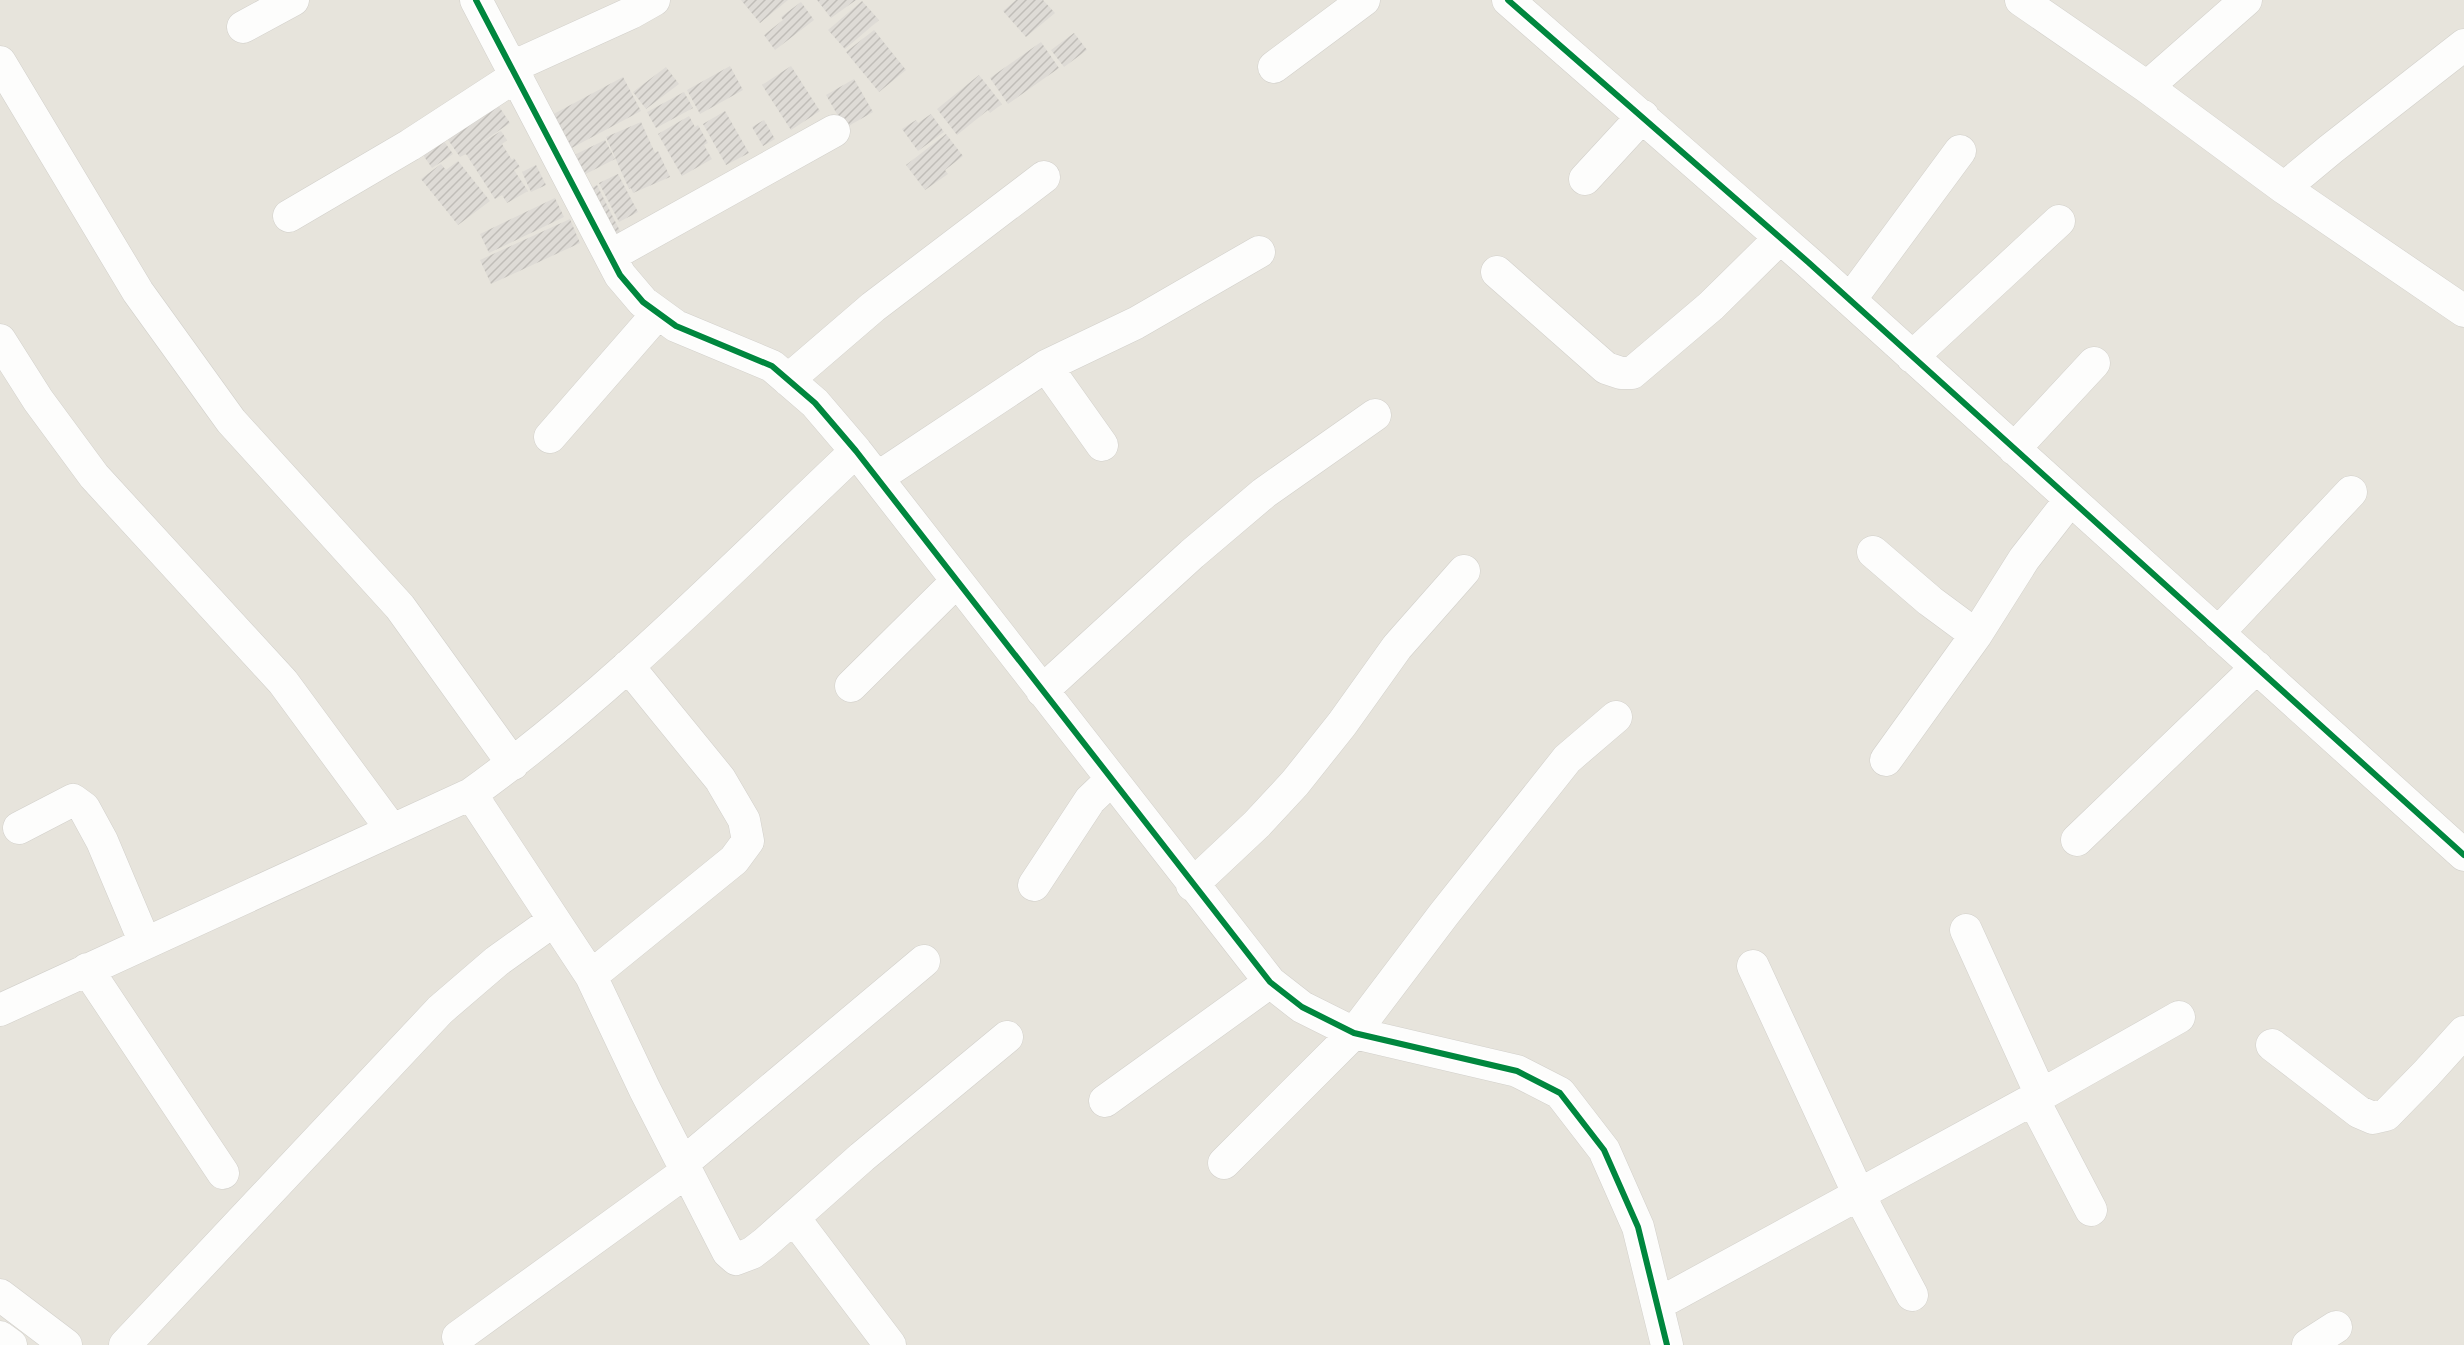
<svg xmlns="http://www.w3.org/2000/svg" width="2464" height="1345" font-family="'Public Sans',sans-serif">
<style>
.residential{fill:#e7e4dc}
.building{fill:url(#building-hatch)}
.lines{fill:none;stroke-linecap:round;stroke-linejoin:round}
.minor-casing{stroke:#d2d0cb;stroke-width:33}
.minor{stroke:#fdfdfc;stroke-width:32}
.cycleway-casing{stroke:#fff;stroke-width:10}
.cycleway{stroke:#00873e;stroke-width:6}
</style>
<defs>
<pattern id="building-hatch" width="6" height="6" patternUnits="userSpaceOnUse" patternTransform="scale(1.5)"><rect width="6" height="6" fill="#dedbd6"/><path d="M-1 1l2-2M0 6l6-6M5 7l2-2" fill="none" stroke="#c0bdb8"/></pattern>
</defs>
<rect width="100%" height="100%" fill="#f4f2ee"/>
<path class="residential" d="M0,0H2464V1345H0Z"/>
<path class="building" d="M741,0H788L760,23Z
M817,0H856L831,18Z
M1016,0H1043L1055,13L1026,37L1003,11Z
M862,1L879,20L845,49L828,30Z
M801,2L814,20L775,50L764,35L783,20L781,17Z
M874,30L906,70L879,92L846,52Z
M1074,33L1087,50L1064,67L1051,50Z
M1041,42L1059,68L1008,104L990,78Z
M730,66L743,90L700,114L687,90Z
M791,66L820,111L791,130L762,85Z
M666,67L679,84L646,109L633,92Z
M979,75L1002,104L990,113L988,110L957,135L937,109Z
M623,77L641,111L566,151L548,117Z
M854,79L873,112L845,128L826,95Z
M684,92L693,108L656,128L647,112Z
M496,102L510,123L472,149L501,131L507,140L502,144L512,160L514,158L520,167L514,170L528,191L507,203L502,195L495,199L466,154L460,157L446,137Z
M725,111L749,153L726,165L703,124Z
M931,114L944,132L918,151L902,129L916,120L918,123Z
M689,116L695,127L698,125L708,143L704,145L712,159L682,176L658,134Z
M764,120L775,139L763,146L752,127Z
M641,122L655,153L658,151L670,177L633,193L631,188L629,189L606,137Z
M439,134L453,154L432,168L419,149Z
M946,134L963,156L945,170L948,174L925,190L906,165Z
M605,140L615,159L576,179L566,159Z
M458,161L490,201L458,225L421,179L441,164L446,170Z
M536,165L546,185L531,192L522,172Z
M618,174L638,212L619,222L599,183Z
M597,185L622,235L608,242L582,193Z
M555,198L564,217L489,253L480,234Z
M570,219L580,243L491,284L480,260Z"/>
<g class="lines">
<g class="minor-casing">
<path id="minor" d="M476,0L620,275L643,302L676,326L772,366L815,403L856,451L1270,982L1302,1007L1354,1033L1517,1071L1560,1093L1604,1150L1638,1227L1667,1345
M1508,0L1808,262L2464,855
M2021,0L2147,87L2284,188L2464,311
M243,27L293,0
M0,62L138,292L231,421L400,607L513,764
M512,67L631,13L654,0
M1274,67L1364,0
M2147,87L2246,0
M1585,179L1643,116
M2284,188L2331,149L2464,45
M289,216L410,145L516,76
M610,256L834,131
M1497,272L1606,368L1621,373H1632L1711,306L1780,238
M1850,300L1960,151
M0,340L38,400L94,476L283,682L392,830
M1912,357L2059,221
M1046,366L1102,445
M788,380L873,307L1044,177
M550,437L658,313
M2014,449L2094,363
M877,478L1046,366L1136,323L1259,252
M1873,552L1930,601L1976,635
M2218,633L2351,492
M851,686L957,581
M1042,691L1192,554L1264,493L1375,415
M1886,760L1976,635L2024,559L2070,500
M471,794L591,976L645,1090L728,1252L736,1259L752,1253L765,1243L862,1157L1007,1037
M19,828L73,800L84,808L102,841L145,943
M2077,840L2257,667
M1034,885L1090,800L1111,780
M1192,885L1257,824L1295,783L1342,724L1397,647L1464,571
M1753,966L1859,1195L1912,1295
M87,969L223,1173
M591,976L734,860L748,841L744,820L720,779L628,666
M0,1010L471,794C610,694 732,568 856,451
M2272,1045L2359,1112L2373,1118L2386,1115L2426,1074L2464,1032
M2041,1095L2179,1017
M2033,1099L2091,1210
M1105,1101L1270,982
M1224,1163L1354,1033L1444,914L1567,759L1616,717
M682,1164L924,961
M794,1218L890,1345
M0,1295L66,1345
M1658,1304L2041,1095L1966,930
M0,1337L11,1345
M458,1337L686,1172
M125,1345L440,1010L497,961L553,921
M2308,1345L2336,1327"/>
</g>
<use href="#minor" class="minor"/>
<g class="cycleway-casing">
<path id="cycleway" d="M476,0L620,275L643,302L676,326L772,366L815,403L856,451L1270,982L1302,1007L1354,1033L1517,1071L1560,1093L1604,1150L1638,1227L1667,1345
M1508,0L1808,262L2464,855"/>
</g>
<use href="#cycleway" class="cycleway"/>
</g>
</svg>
